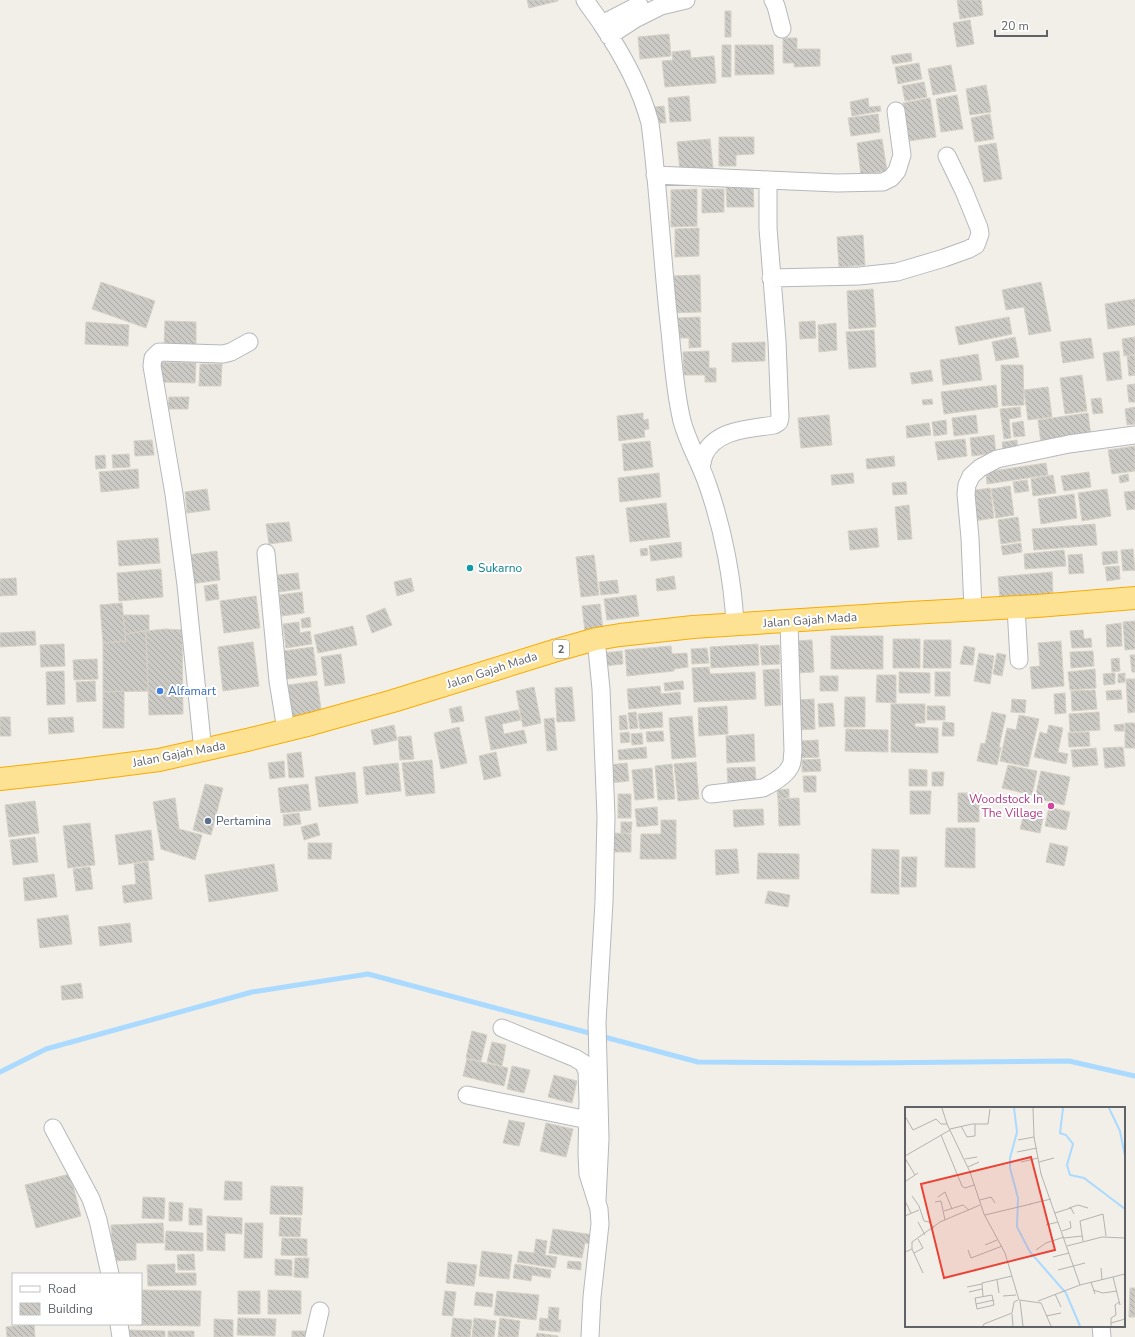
<svg xmlns="http://www.w3.org/2000/svg" width="1135" height="1337" font-family="'Nunito Sans',sans-serif">
<style>
.lines{fill:none;stroke-linecap:round;stroke-linejoin:round}
.stream{stroke:#aadaff;stroke-width:5}
.building{fill:url(#building-back-hatch);stroke:#d6d1c6}
.street-casing{stroke:#b5b8bc;stroke-width:19}
.highway-casing{stroke:#f9ab00;stroke-width:24}
.street{stroke:#fff;stroke-width:17}
.highway{stroke:#fde293;stroke-width:22}
.culture-dot{fill:#0f9aa8;stroke:#fff;stroke-width:1.5}
.shop-dot{fill:#3f7fe0;stroke:#fff;stroke-width:1.5}
.hotel-dot{fill:#d1479c;stroke:#fff;stroke-width:1.5}
.service-dot{fill:#5c6f8a;stroke:#fff;stroke-width:1.5}
.labels{text-anchor:middle;stroke-width:4;stroke-linejoin:round;paint-order:stroke}
.shield{fill:#fff;stroke:#8f9295;stroke-width:1}
.shield-label{font-size:11px;font-weight:bold;fill:#5f6368}
.culture-label{font-size:12px;fill:#0d838f;stroke:#fff;text-anchor:start}
.street-label{font-size:12px;fill:#5f6368;stroke:#fff}
.shop-label{font-size:12px;fill:#366cbe;stroke:#fff;text-anchor:start}
.hotel-label{font-size:12px;fill:#b23c85;stroke:#fff;text-anchor:end}
.service-label{font-size:12px;fill:#4e5e75;stroke:#fff;text-anchor:start}
.inset-river{fill:none;stroke:#aadaff;stroke-width:2}
.inset-road{fill:none;stroke:#b3b3b1;stroke-width:1}
.view{fill:#ea4335;fill-opacity:0.15;stroke:#ea4335;stroke-width:2}
.inset-edge{fill:none;stroke:#5f6368;stroke-width:2}
</style>
<defs>
<pattern id="building-back-hatch" width="6" height="6" patternUnits="userSpaceOnUse"><rect width="6" height="6" fill="#cccac5"/><path d="M-1 5l2 2M0 0l6 6M5-1l2 2" fill="none" stroke="#a9a8a4"/></pattern>
</defs>
<rect width="100%" height="100%" fill="#f1efe8"/>
<g class="lines">
<path class="stream" d="M0,1072L46,1049L252,992L368,974L698,1062L865,1063L1069,1061L1135,1076"/>
</g>
<path class="building" d="M527,0H558V1L529,8Z
M957,0H981L983,15L960,19Z
M725,11H731V37H725Z
M970,20L974,44L957,47L953,23Z
M669,34L671,56L640,59L638,37Z
M783,38H797V49H820V66L794,67V63H783Z
M722,45H731V77H722Z
M735,45H773L774,74L735,75Z
M690,50L691,58L714,56L716,83L665,87L662,61L673,60L672,52Z
M911,53L912,61L893,64L891,56Z
M919,63L922,79L898,84L895,67Z
M951,65L956,91L933,95L928,69Z
M924,82L927,97L905,101L902,86Z
M986,85L991,112L970,115L966,89Z
M957,95L963,129L941,132L936,99Z
M689,96L691,121L670,122L668,98Z
M868,98L869,107L880,106L881,111L852,116L850,102Z
M930,98L936,137L909,141L903,103Z
M664,106L666,123H655L654,107Z
M878,114L880,132L851,136L848,118Z
M990,114L994,139L975,142L971,118Z
M719,137H754V154L736,155V166H719Z
M710,139L713,168L680,171L677,142Z
M882,139L887,171L861,175L857,143Z
M996,143L1002,179L984,182L978,146Z
M753,184L754,207H727L726,185Z
M697,189V226L671,227V190Z
M702,189H724V212L702,213Z
M699,228V256L675,257V229Z
M863,235L865,265L839,267L837,237Z
M700,275L701,312L670,313V276Z
M101,282L155,301L146,328L92,309Z
M1041,282L1051,331L1029,335L1024,307L1006,310L1002,290Z
M873,289L876,327L849,329L847,291Z
M1135,299V325L1108,329L1105,304Z
M700,317L701,347L689,348V338H677L676,318Z
M1009,317L1012,334L959,345L955,327Z
M165,321L196,322V345H164Z
M815,321L816,338L800,339L799,322Z
M86,322L129,325L128,346L85,344Z
M836,323L837,350L819,352L818,325Z
M874,330L876,367L849,369L846,332Z
M1015,337L1019,357L996,361L992,342Z
M1135,337V354L1124,356L1122,339Z
M1091,338L1094,358L1063,363L1060,342Z
M765,342V361L732,362V343Z
M709,351V368H716V382H705V375H684L683,352Z
M1119,351L1122,379L1107,381L1103,353Z
M978,354L982,380L943,385L940,360Z
M1135,355V375L1129,376L1127,356Z
M161,362L196,363L195,383L160,382Z
M200,364H222L221,386H199Z
M1001,365H1023L1024,405L1002,406Z
M931,370L933,381L912,384L910,373Z
M1082,375L1087,411L1065,414L1060,378Z
M1135,384V402H1129L1127,385Z
M996,385L998,407L944,414L941,392Z
M1048,387L1052,417L1028,420L1024,390Z
M169,397H189L188,409H168Z
M1101,398L1103,413L1093,414L1091,399Z
M932,399L933,404L923,405L922,400Z
M1020,407L1021,417L1009,419L1011,438L1004,439L1000,409Z
M1135,407V424L1127,425L1125,409Z
M643,413V420L648,419L649,429L644,430L645,437L619,441L617,416Z
M1088,413L1091,437L1041,443L1038,420Z
M829,415L832,445L801,448L798,418Z
M976,415L978,433L954,436L952,418Z
M946,420L947,434L934,436L932,422Z
M1023,421L1025,436L1014,437L1012,423Z
M929,423L931,435L907,438L906,426Z
M994,435L996,453L972,456L970,438Z
M965,439L967,456L938,460L935,442Z
M152,440L154,455L135,456L134,441Z
M1017,440L1018,450L1003,451L1002,442Z
M650,441L653,467L624,471L622,444Z
M1135,446V471L1112,474L1108,450Z
M129,454L130,467L113,468L112,455Z
M105,455L106,468L96,469L95,456Z
M894,456L895,466L867,469L866,459Z
M1046,463L1048,475L987,484L986,472Z
M138,469L139,488L101,492L99,472Z
M1089,472L1091,487L1064,491L1061,476Z
M659,473L661,497L620,502L618,478Z
M853,473L854,483L832,485L831,475Z
M1128,474L1129,481L1120,483L1119,476Z
M1053,475L1056,493L1033,496L1031,479Z
M1027,480L1029,491L1015,493L1013,482Z
M906,482L907,494L893,495L892,483Z
M1010,486L1014,515L996,518L991,489Z
M990,488L994,518L974,521L969,491Z
M207,489L210,510L187,513L185,492Z
M1107,489L1111,516L1082,521L1078,493Z
M1135,491V509L1127,510L1124,492Z
M1074,494L1077,518L1041,524L1038,499Z
M666,503L670,537L630,542L626,508Z
M909,505L912,539L898,540L895,507Z
M1018,517L1021,541L1001,544L998,520Z
M289,522L292,541L269,544L266,524Z
M1095,524L1097,545L1034,550L1032,529Z
M877,528L879,547L850,550L848,531Z
M158,538L160,563L119,566L117,541Z
M681,542L682,557L651,561L649,546Z
M1021,543L1022,552L1003,555L1001,546Z
M647,548L648,555L641,556L640,549Z
M1133,549L1135,570L1123,571L1121,550Z
M1064,550L1066,566L1025,569L1024,554Z
M217,551L220,580L190,584L187,555Z
M1117,551L1118,563L1103,565L1102,552Z
M1082,554L1084,573L1069,574L1068,555Z
M594,555L599,595L581,597L576,557Z
M1119,566L1120,579L1107,581L1105,567Z
M161,569L163,597L119,601L117,573Z
M1052,572L1053,594L1000,599L998,577Z
M298,573L300,589L279,592L277,575Z
M674,576L676,589L657,591L656,579Z
M16,578L17,595L0,596V579Z
M411,578L414,591L397,596L394,582Z
M617,580L619,593L601,595L599,582Z
M217,584L219,599L206,601L204,586Z
M302,592L304,613L282,616L279,595Z
M636,595L639,616L607,620L604,599Z
M256,596L260,628L224,633L220,601Z
M122,603L126,641L103,643L100,605Z
M600,604L603,630L585,632L582,606Z
M385,608L392,625L372,633L366,616Z
M123,615H149V630L125,634Z
M310,617L311,627L302,628L301,619Z
M1135,621V649L1125,650L1123,622Z
M299,622L300,633L310,631L312,644L286,648L283,624Z
M1121,623L1122,646L1107,647L1106,625Z
M353,626L357,645L318,653L314,635Z
M165,629L182,630L183,714L149,715L146,631Z
M1083,630L1084,639L1091,638L1092,647L1072,648L1070,631Z
M35,631L36,645L0,647V633Z
M146,631L148,691L103,692V643L126,641L125,634Z
M831,636H883V669H831Z
M893,639H920V668H893Z
M812,640L814,672L796,673L795,641Z
M924,640H951V668H923Z
M1061,641L1064,686L1032,689L1030,667L1040,666L1038,643Z
M253,642L259,686L223,691L218,647Z
M64,644L65,666L41,667L40,645Z
M758,644L759,665L711,668L710,647Z
M779,645L780,664L762,665L760,646Z
M671,646L672,654L687,653L688,667L674,669V671L627,676L625,650Z
M964,646L975,648L973,665L960,664Z
M313,647L317,675L287,679L283,651Z
M707,648L709,663L692,664L691,649Z
M622,651L623,664L604,666L603,653Z
M1093,651L1094,666L1071,668L1070,652Z
M979,653L994,656L990,684L974,681Z
M997,653L1006,655L1002,676L993,674Z
M341,654L345,683L325,686L321,657Z
M1130,655H1135V672H1132Z
M1119,658L1120,671L1112,672L1111,659Z
M97,659L98,679L74,680L73,660Z
M709,667L710,674L755,672L756,699L694,702L692,668Z
M779,669L781,705L765,706L763,670Z
M1095,669L1096,688L1070,690L1068,672Z
M64,671L65,704L47,705L46,672Z
M899,672L930,673V693H899Z
M935,672H950V696H935Z
M1115,673V684L1104,685L1103,674Z
M1125,673V682L1118,683V674Z
M877,675H896V703L876,702Z
M820,676H838V691H820Z
M1126,679H1135V712L1128,713Z
M95,681L96,701L77,702L76,682Z
M317,681L322,716L286,721L281,686Z
M683,681L684,689L665,691L664,683Z
M660,686L661,694L680,692L681,704L629,709L627,689Z
M534,687L541,723L523,727L516,691Z
M572,687L575,721L557,722L555,688Z
M1095,690L1097,709L1072,711L1071,691Z
M1121,690L1122,699L1107,700L1106,691Z
M124,691V728H103V692Z
M1065,693L1066,713L1055,714L1054,694Z
M845,697H865V727H844Z
M814,699L815,729L797,730L795,700Z
M1012,699L1026,700L1025,713L1011,712Z
M833,703L835,726L819,727L818,704Z
M891,704H925V723H915V727L938,728V753L891,752Z
M461,706L464,721L452,723L449,709Z
M727,706L728,734L699,736L698,708Z
M927,706H945V720H927Z
M518,710L521,720L502,724L504,734L524,730L527,743L491,750L485,717Z
M636,712L638,728L630,729L628,713Z
M662,712L663,727L640,729L638,714Z
M992,712L1006,715L999,747L1001,748L997,765L977,761L981,743L985,744Z
M1099,712L1100,730L1070,732L1069,714Z
M626,715L628,729L620,730L619,716Z
M1019,715L1039,719L1028,767L1000,761L1007,728L1016,730Z
M692,716L696,757L672,759L669,718Z
M0,717H10L11,736H0Z
M73,717L74,732L49,734L48,718Z
M554,718L557,750L547,751L544,719Z
M943,722L954,723V736H942Z
M1125,723H1135V748H1125Z
M1124,724V731H1115L1114,725Z
M394,725L397,740L374,745L371,730Z
M1049,725L1063,728L1058,752L1068,754L1066,764L1034,757L1040,732L1047,734Z
M459,727L467,763L441,769L434,733Z
M846,729L888,730V752L845,751Z
M663,731L664,741L647,742L646,732Z
M629,732L630,742L621,743L620,733Z
M1089,732L1090,746L1069,747L1068,733Z
M642,733L643,744L632,745L631,734Z
M754,734L755,761L727,763L726,736Z
M411,736L414,759L400,760L398,737Z
M818,740L819,757L801,758L800,741Z
M646,747L647,758L619,760L618,750Z
M1123,747L1125,766L1105,768L1103,748Z
M1096,748L1098,765L1073,767L1071,750Z
M301,752L304,777L289,778L287,754Z
M496,752L501,776L484,780L479,756Z
M820,759L821,771L802,772V760Z
M432,760L435,793L406,796L402,763Z
M284,761L285,777L270,779L268,763Z
M696,762L699,799L678,801L674,764Z
M398,763L401,791L366,795L363,767Z
M627,763L629,781L610,783L608,765Z
M672,764L675,799L658,800L655,766Z
M1008,765L1037,771L1032,795L1002,788Z
M755,767L756,783L728,785L727,768Z
M652,768L654,798L635,800L632,770Z
M909,769L927,770V786H909Z
M1041,771L1070,777L1064,805L1035,798Z
M355,772L358,803L319,807L315,777Z
M932,772H944L943,786H932Z
M803,776H816V792H804Z
M205,784L223,788L211,835L193,830Z
M308,784L311,810L281,813L278,788Z
M789,789V798L778,799L777,790Z
M910,791H931L930,814H910Z
M958,793H979V822H958Z
M618,794H631V818H618Z
M175,798L179,829L202,835L195,860L161,849L153,802Z
M799,798L800,825L779,826L778,799Z
M35,801L39,833L9,837L5,805Z
M657,807L658,825L637,827L635,809Z
M1049,807L1070,812L1066,830L1045,826Z
M763,809L764,825L734,827L733,810Z
M299,813L301,824L284,826L283,815Z
M1024,814L1043,818L1040,833L1020,829Z
M661,820H676V859H640L641,834H661Z
M621,822H632L631,833H621Z
M90,823L95,865L68,868L63,826Z
M317,823L320,835L304,840L301,827Z
M946,828H975V868L945,867Z
M151,830L154,860L119,865L115,835Z
M614,833L631,834V852H614Z
M35,837L38,862L13,865L10,840Z
M308,843H332L331,859H308Z
M1050,843L1068,847L1064,866L1046,862Z
M737,849L739,873L716,875L715,850Z
M872,849L899,850V894L871,893Z
M758,853L799,854V879H757Z
M902,857H917L916,887H901Z
M148,862L152,899L124,903L122,886L136,884L134,864Z
M274,864L278,891L209,902L205,875Z
M90,867L93,889L76,891L73,869Z
M54,874L57,897L25,901L23,878Z
M768,891L790,895L788,907L765,903Z
M68,915L72,944L40,948L37,919Z
M130,923L132,942L100,946L98,927Z
M81,983L83,998L62,1000L61,986Z
M472,1031L487,1035L481,1061L466,1058Z
M492,1042L506,1045L502,1066L487,1062Z
M467,1059L508,1068L504,1086L463,1076Z
M512,1066L530,1070L524,1093L507,1089Z
M554,1075L577,1081L572,1103L548,1097Z
M509,1120L525,1123L519,1146L503,1143Z
M546,1123L573,1129L566,1157L540,1151Z
M70,1174L81,1216L36,1228L25,1185Z
M225,1181L242,1182V1200H224Z
M271,1186L303,1187L302,1215L270,1214Z
M143,1197L165,1198L164,1219L142,1218Z
M169,1202L183,1203L182,1221H169Z
M189,1208L202,1209V1225H189Z
M207,1216L242,1218V1234L225,1233V1251L207,1250Z
M280,1217L301,1218L300,1237L279,1236Z
M163,1223L164,1243H136V1260L113,1261L111,1225Z
M245,1223H263L262,1258H244Z
M553,1229L594,1235L593,1244L585,1243L582,1258L549,1253Z
M166,1231L203,1233V1251L165,1250Z
M282,1238L307,1239V1256L281,1255Z
M536,1239L547,1241L545,1255L557,1257L555,1268L517,1262L519,1251L534,1253Z
M482,1251L512,1255L509,1279L479,1276Z
M194,1254L195,1270H178L177,1255Z
M295,1258H309L308,1278L294,1277Z
M275,1259L292,1260V1276L275,1275Z
M568,1261L581,1262V1270L567,1268Z
M448,1262L477,1265L474,1286L446,1283Z
M175,1264V1273H196V1285L148,1286L147,1265Z
M515,1264L551,1270L550,1278L532,1275L531,1281L513,1278Z
M1130,1288H1135V1317H1129Z
M141,1290L201,1291L200,1326L136,1325L141,1324Z
M268,1290L301,1291V1314H268Z
M238,1291H260V1314H238Z
M445,1291L456,1292L453,1316L442,1315Z
M497,1291L539,1295L536,1320L494,1315Z
M476,1292L493,1294L492,1307L474,1305Z
M549,1307L559,1308L558,1320H561L560,1332L539,1330L540,1318L548,1319Z
M238,1318L276,1319L275,1336L237,1335Z
M453,1318L472,1320L470,1337H451Z
M474,1318L496,1321L494,1337H472Z
M500,1318L520,1321L518,1337H498Z
M214,1319L233,1320V1337H214Z
M34,1324L35,1337H7L6,1327Z
M128,1330L165,1331V1337H127Z
M168,1331H194V1337H168Z
M292,1331H306V1337H292Z
M537,1333L558,1336V1337H536Z"/>
<g class="lines">
<g class="street-casing">
<path id="street" d="M585,0C590,8 596,15 601,23C621,52 641,89 650,123C659,192 662,262 670,331C673,361 675,392 682,421C688,444 701,464 708,486C723,529 733,580 735,625
M773,0L776,6L782,29
M602,24L639,5
M609,36L635,19L661,6L686,0
M655,175L837,183L883,182L891,178L897,171L902,155L896,111
M771,278L859,276L897,272L944,258L969,249L976,245L980,234L979,228L964,191L947,156
M701,467C702,463 703,459 704,455C716,429 750,429 774,425L779,422L780,417L777,341L768,228V180
M266,553L278,681L286,730
M1016,607L1019,660
M973,610L970,538L966,494L967,485L971,476L980,468L997,459L1069,444L1135,435
M596,639L601,689L606,817L604,902L597,1022L600,1139L597,1200
M203,751L186,585L174,494L152,366L153,358L159,352L223,354L231,352L249,342
M711,794L763,788C773,783 787,775 791,765C793,761 792,756 793,751L789,622
M502,1028L575,1058L583,1063L587,1071L588,1101L587,1154L588,1174L599,1209L600,1224L592,1297L590,1337
M467,1095L588,1120
M53,1128L91,1199L98,1220L110,1274
M119,1324L121,1337
M1101,1326L1102,1337
M314,1337L320,1311"/>
</g>
<g class="highway-casing">
<path id="highway" d="M0,779L73,771L159,760L247,740L311,724L393,701L557,650L596,639L620,635L693,627L910,613L1037,606L1135,598"/>
</g>
<use href="#street" class="street"/>
<use href="#highway" class="highway"/>
</g>
<circle class="culture-dot" cx="470" cy="568" r="4"/>
<circle class="shop-dot" cx="160" cy="691" r="4"/>
<circle class="hotel-dot" cx="1051" cy="806" r="4"/>
<circle class="service-dot" cx="208" cy="821" r="4"/>
<g class="labels">
<rect class="shield" x="553" y="640" width="16" height="18" rx="3"/>
<g class="shield-label">
<text x="561" y="653">2</text>
</g>
<g class="culture-label">
<text x="478" y="572">Sukarno</text>
</g>
<g class="street-label">
<text transform="translate(810 620) rotate(-4)" y="4">Jalan Gajah Mada</text>
<text transform="translate(492 670) rotate(-18)" y="4">Jalan Gajah Mada</text>
<text transform="translate(179 754) rotate(-11)" y="4">Jalan Gajah Mada</text>
</g>
<g class="shop-label">
<text x="168" y="695">Alfamart</text>
</g>
<g class="hotel-label">
<text x="1043" y="803">Woodstock In<tspan x="1043" dy="14">The Village</tspan></text>
</g>
<g class="service-label">
<text x="216" y="825">Pertamina</text>
</g>
</g>
<g transform="translate(905 1107)">
<rect width="220" height="220" fill="#f1efe8"/>
<path class="inset-river" d="M109,1L112,25L105,51V61L113,91L112,120L125,145L161,186L175,219M158,1L155,26L161,28L168,37L162,58L165,68L179,71L220,102M204,1L215,24L220,49"/>
<path class="inset-road" d="M37,1L42,17L65,65L79,107L100,146L114,193L136,196L146,219M128,1L129,30L136,67L175,178M0,9L8,23L31,12L36,17H42M56,19L62,30L70,29V17M45,22L67,17H83L85,2M36,28L57,79L60,81L69,78M113,33L129,30M112,45L132,41M0,49L45,23M0,51L10,68M60,52L72,50M116,55L133,51M134,55L149,51M63,60L74,55M1,74L13,66M7,89L14,99L19,114L24,115L29,121M33,90L40,85L47,102M75,93L86,90L90,96M0,94L6,106M30,95L36,94L40,113M125,97L146,92M164,101L173,98L183,101M39,104L58,98L64,103M150,106L166,101L169,107M80,108L126,97M0,109L14,103M13,115L20,128M141,118L153,115M157,124L166,121L165,114M159,131L177,129M178,134L175,114L198,107L201,129M80,138L92,133M162,139L197,130L220,131M7,142V135L35,115L75,98M63,143L66,151L97,139M131,143L141,136L159,130M0,145L7,142L18,166M9,146L18,141L13,132M148,150L164,146M196,161L197,173M153,163L180,156M208,170L215,198M92,173L94,186M186,175L190,187M62,180L77,177M188,183L198,186L212,184M64,185L77,182M150,187L156,200M87,188L89,198L72,202L70,191ZM78,189L77,176L107,169M98,189L111,188M115,194L118,219M133,194L175,178L220,167M71,197L89,193M107,207L108,219M141,209L156,206M206,216L220,212M78,219L79,217L107,206L109,195L113,193M206,219V211L211,208L210,198L214,195"/>
<path class="view" d="M126,50L150,143L39,171L16,77Z"/>
<rect width="220" height="220" class="inset-edge"/>
</g>
<rect x="12" y="1273" width="130" height="52" fill="#ffffff" stroke="#bfc1c3"/>
<rect x="20" y="1286" width="20" height="6" fill="#ffffff" stroke="#bfc1c3"/>
<text x="48" y="1293" font-size="12" fill="#5f6368">Road</text>
<rect x="20" y="1303" width="20" height="12" fill="url(#building-back-hatch)" stroke="#bfc1c3"/>
<text x="48" y="1313" font-size="12" fill="#5f6368">Building</text>
<path d="M995 30v6h52v-6" fill="none" stroke="#5f6368" stroke-width="2"/>
<text x="1001" y="30" font-size="12" fill="#5f6368" stroke="#ffffff" stroke-width="3" paint-order="stroke">20 m</text>
</svg>
